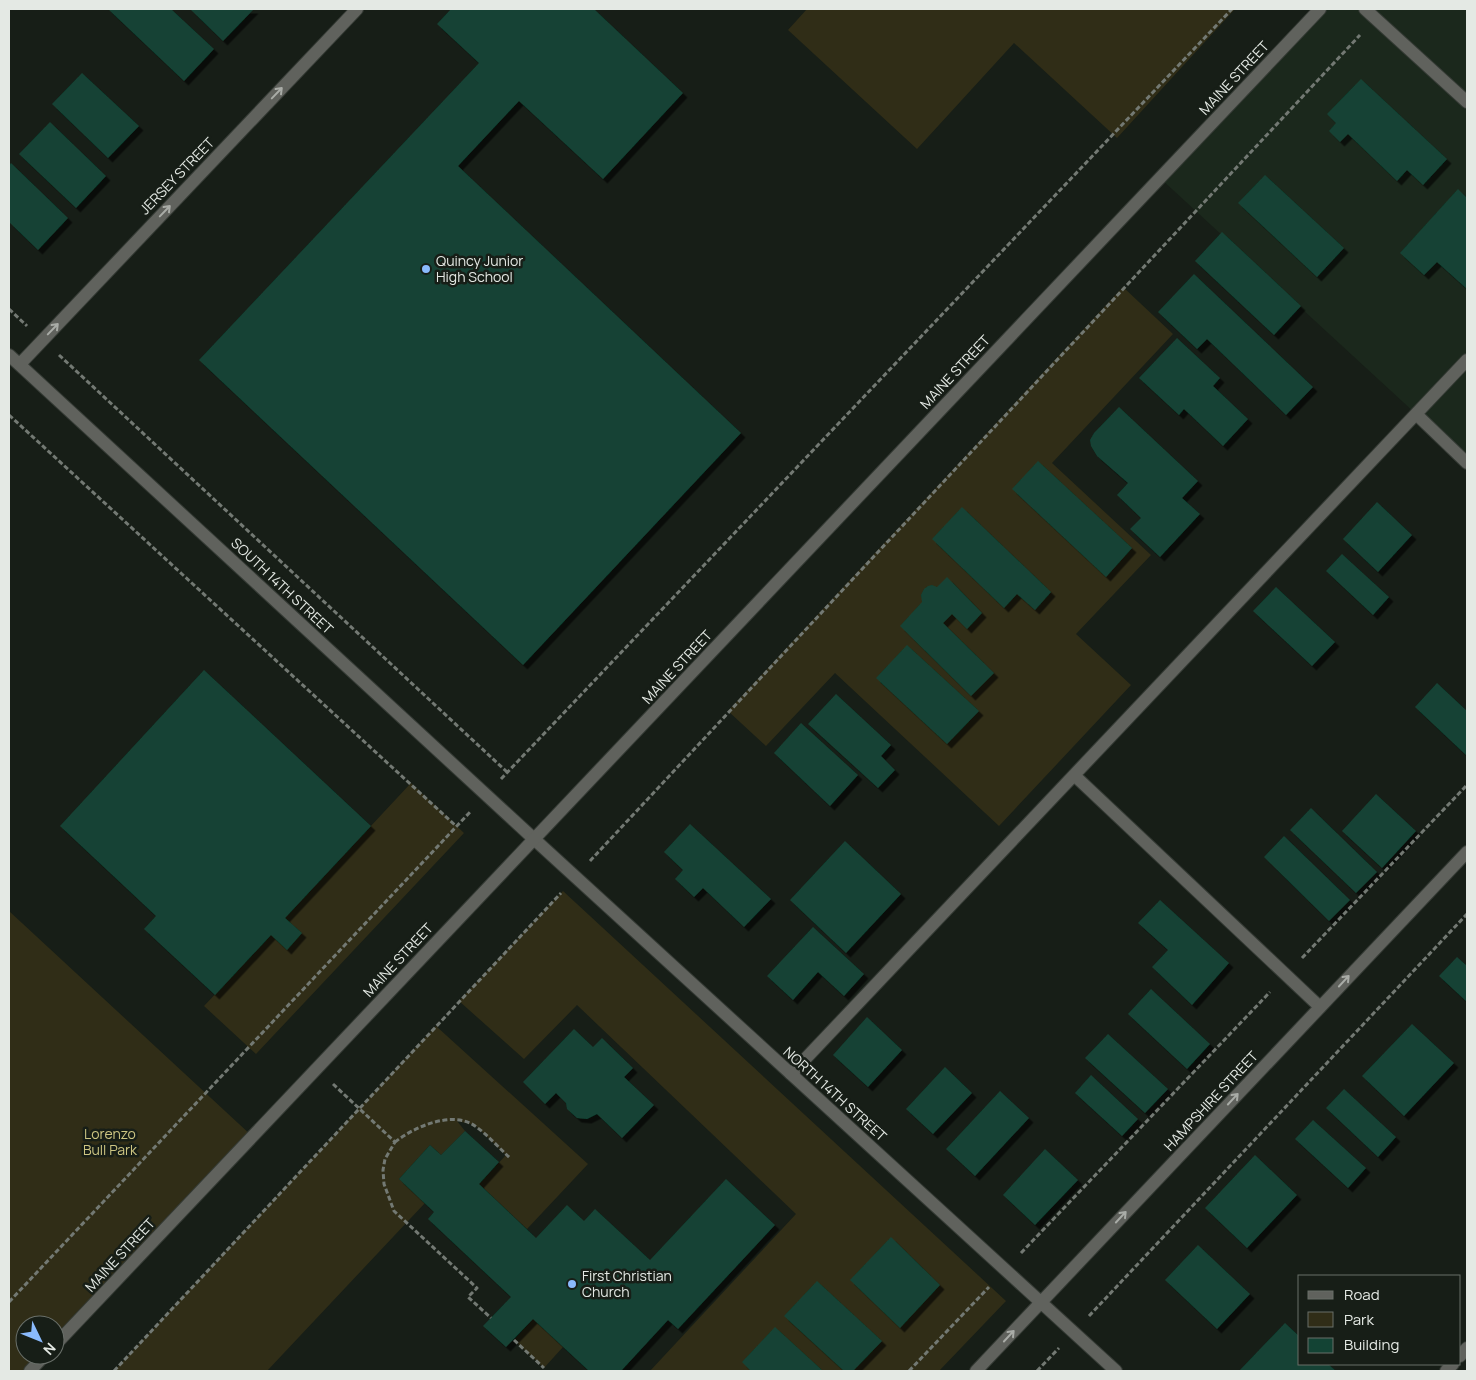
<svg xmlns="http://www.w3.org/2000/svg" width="1476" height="1380" font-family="Manrope,sans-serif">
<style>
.built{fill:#1b281c}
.green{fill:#302d17}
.building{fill:#134334;filter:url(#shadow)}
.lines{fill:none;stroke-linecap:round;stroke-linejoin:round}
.service-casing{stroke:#343a34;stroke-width:14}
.minor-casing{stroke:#343a34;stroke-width:14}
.tertiary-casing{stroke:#343a34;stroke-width:14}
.path{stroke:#737973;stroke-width:3;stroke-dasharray:5 2.5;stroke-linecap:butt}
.service{stroke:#60625d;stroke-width:12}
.minor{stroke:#60625d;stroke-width:12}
.tertiary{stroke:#60625d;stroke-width:12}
.oneway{stroke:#a9aca7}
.poi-dot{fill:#8abafc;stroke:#171e17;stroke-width:2}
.labels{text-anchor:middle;stroke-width:5;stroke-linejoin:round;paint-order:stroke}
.street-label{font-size:14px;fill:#e4e9e4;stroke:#171e17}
.poi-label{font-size:14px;fill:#e4e9e4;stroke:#171e17;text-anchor:start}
.park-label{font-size:14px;fill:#cdc582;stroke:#171e17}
</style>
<defs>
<filter id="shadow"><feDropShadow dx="4.5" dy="4.5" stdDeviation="0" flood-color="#0009"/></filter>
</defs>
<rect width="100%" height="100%" fill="#171e17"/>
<path class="built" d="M1320,9H1467V463L1416,414L1160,178Z"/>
<path class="green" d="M807,9H1235L1117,138L1014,43L917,149L788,30Z
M1123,287L1173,334L1052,463L1151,555L1076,634L1131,685L999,826L835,673L766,746L728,711Z
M411,783L464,833L256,1054L204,1006L271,935L287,949L301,933L285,918Z
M563,891L1006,1301L939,1371H650L796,1214L577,1005L524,1059L459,1001Z
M9,911L252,1136L55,1347V1325H25V1355H47L32,1371H9Z
M436,1026L588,1164L527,1229L479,1184L506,1155L475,1125L457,1121L465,1131L441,1155L430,1145L399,1179L425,1203L267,1371H114Z
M533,1319L563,1347L544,1368L514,1340Z"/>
<path class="building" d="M108,9H171L214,49L184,81Z
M190,9H254L223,41Z
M451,9H594L683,93L603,179L519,101L458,166L741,433L523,665L199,360L479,63L437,24Z
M82,73L139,126L108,158L52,104Z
M1361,79L1447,159L1423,185L1407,170L1397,181L1348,134L1340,142L1329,131L1336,123L1327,114Z
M50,122L106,176L76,208L19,154Z
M11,163L68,218L38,250L9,222V166Z
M1265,175L1344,248L1317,277L1238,203Z
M1458,189L1467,198V289L1437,262L1424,275L1400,253Z
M1222,232L1301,306L1274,335L1195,261Z
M1194,274L1313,387L1286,415L1207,339L1197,349L1158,312Z
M1177,338L1220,378L1213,386L1248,419L1223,446L1184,409L1179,415L1139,378Z
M1119,407L1198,481L1182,498L1200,514L1160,557L1130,529L1141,518L1117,495L1128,483L1097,456L1091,446L1090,440L1094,433Z
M1038,461L1132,548L1106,577L1012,489Z
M1377,502L1412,535L1378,572L1343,539Z
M962,507L1051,592L1035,610L1017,594L1004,608L932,539Z
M1342,554L1389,597L1373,615L1326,571Z
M947,577L982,613L967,629L952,614L943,623L994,673L971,696L900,626L922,602L921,595L924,589L928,586L932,585L937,587Z
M1276,587L1335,642L1312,666L1253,611Z
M907,645L979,711L947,744L876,678Z
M204,670L371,826L285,918L302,933L287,950L271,935L215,995L144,929L156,916L60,826Z
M1437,683L1467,711V756L1415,707Z
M836,694L891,745L881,756L895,770L878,788L808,724Z
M801,723L858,775L830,806L774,753Z
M1376,794L1416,831L1382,868L1342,831Z
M1311,808L1377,872L1356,893L1290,830Z
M690,824L771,899L744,927L703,888L694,897L675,879L683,870L664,852Z
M1284,836L1350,900L1329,921L1264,857Z
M845,841L901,894L846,953L790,900Z
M1160,900L1229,963L1192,1005L1152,967L1168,950L1138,923Z
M813,927L864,974L844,996L818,972L793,1000L767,976Z
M1457,957L1467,966V1002L1439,976Z
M1151,989L1210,1044L1187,1069L1128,1014Z
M867,1017L902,1050L868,1087L833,1055Z
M1412,1024L1454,1063L1404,1116L1362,1076Z
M574,1029L593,1047L602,1038L633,1068L624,1077L654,1105L622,1138L597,1114L587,1119L577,1118L567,1109L566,1103L556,1093L545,1104L523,1082Z
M1108,1034L1168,1089L1145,1113L1085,1058Z
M945,1067L972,1093L933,1134L906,1109Z
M1091,1075L1138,1119L1122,1136L1075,1093Z
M1344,1089L1396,1137L1378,1157L1326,1108Z
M1000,1091L1029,1118L975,1176L946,1149Z
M1313,1120L1366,1168L1348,1188L1295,1139Z
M465,1131L499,1162L479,1184L536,1238L567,1205L584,1221L595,1209L650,1260L726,1179L775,1225L678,1329L668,1320L621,1371H589L533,1319L506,1347L483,1326L511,1297L428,1219L434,1212L399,1179L430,1145L441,1155Z
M1045,1149L1078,1180L1035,1225L1003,1195Z
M1255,1155L1297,1195L1247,1248L1205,1208Z
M891,1237L940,1285L900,1328L850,1280Z
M1198,1245L1250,1294L1217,1329L1165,1280Z
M817,1281L882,1341L853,1371H844L784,1316Z
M1285,1323L1300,1337V1364H1328L1336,1371H1239Z
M775,1327L823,1371H751L742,1362Z"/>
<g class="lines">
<g class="service-casing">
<path id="service" d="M1416,414L1467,463
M1074,775L1320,1007
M791,1074L1467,360
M1460,1356L1467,1348
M1446,1371L1453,1364"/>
</g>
<g class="minor-casing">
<path id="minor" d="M9,355L534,839L1116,1371
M20,364L357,9
M976,1371L1467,852"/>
</g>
<g class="tertiary-casing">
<path id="tertiary" d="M1365,9L1467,102
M55,1345L1320,9
M30,1371L45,1355"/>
</g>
<path class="path" d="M9,309L27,326
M59,355L507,772
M9,415L456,826
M501,779L1232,9
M590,861L1360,35
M1302,958L1467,785
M333,1084L395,1142L385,1159L383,1170L384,1184L394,1211L477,1288L468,1297L491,1318
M395,1142C414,1127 452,1110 475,1126C488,1135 499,1148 510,1158
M1021,1253L1270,992
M9,1302L471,811
M1089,1316L1467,914
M514,1340L544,1368
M114,1371L561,893
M909,1371L989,1287
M1037,1371L1059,1348"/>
<use href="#service" class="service"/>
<use href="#minor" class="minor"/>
<use href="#tertiary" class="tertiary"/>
</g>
<defs><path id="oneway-shaft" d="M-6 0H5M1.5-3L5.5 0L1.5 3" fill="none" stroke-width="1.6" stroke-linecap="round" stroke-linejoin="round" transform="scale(1.25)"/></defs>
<g class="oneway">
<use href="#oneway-shaft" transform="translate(277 93) rotate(-46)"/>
<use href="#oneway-shaft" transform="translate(165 211) rotate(-46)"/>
<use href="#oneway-shaft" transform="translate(53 329) rotate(-46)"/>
<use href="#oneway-shaft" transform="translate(1344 981) rotate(-47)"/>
<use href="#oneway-shaft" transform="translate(1233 1099) rotate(-47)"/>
<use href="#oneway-shaft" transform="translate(1121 1217) rotate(-47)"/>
<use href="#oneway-shaft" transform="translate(1009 1336) rotate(-47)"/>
</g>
<g class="poi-dot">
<circle cx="426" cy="269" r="5"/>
<circle cx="572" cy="1284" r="5"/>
</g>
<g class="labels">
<g class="street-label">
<text transform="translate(1234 78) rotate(-47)" y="5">MAINE STREET</text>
<text transform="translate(177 176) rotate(-46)" y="5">JERSEY STREET</text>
<text transform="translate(955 372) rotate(-47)" y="5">MAINE STREET</text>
<text transform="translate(282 586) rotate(43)" y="5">SOUTH 14TH STREET</text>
<text transform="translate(677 667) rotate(-47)" y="5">MAINE STREET</text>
<text transform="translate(398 960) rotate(-47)" y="5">MAINE STREET</text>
<text transform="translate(835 1094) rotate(42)" y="5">NORTH 14TH STREET</text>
<text transform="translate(1211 1101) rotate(-47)" y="5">HAMPSHIRE STREET</text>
<text transform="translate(120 1255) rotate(-47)" y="5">MAINE STREET</text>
</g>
<g class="poi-label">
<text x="436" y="266">Quincy Junior<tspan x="436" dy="16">High School</tspan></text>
<text x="582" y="1281">First Christian<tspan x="582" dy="16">Church</tspan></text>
</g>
<g class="park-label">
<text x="110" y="1139">Lorenzo<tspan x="110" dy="16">Bull Park</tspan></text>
</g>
</g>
<rect width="1476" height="1380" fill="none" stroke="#e4e9e4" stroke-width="20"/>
<rect x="1298" y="1275" width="162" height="90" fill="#171e17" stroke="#696f69"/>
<rect x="1308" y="1291" width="25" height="8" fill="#60625d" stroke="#696f69"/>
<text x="1344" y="1300" font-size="15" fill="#e4e9e4">Road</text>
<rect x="1308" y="1312" width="25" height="15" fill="#302d17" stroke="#696f69"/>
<text x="1344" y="1325" font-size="15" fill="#e4e9e4">Park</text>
<rect x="1308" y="1338" width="25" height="15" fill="#134334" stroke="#696f69"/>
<text x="1344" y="1350" font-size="15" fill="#e4e9e4">Building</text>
<g transform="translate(40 1340) rotate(133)"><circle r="24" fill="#171e17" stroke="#696f69"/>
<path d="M0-4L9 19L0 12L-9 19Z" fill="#8abafc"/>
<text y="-8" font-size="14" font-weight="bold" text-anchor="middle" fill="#e4e9e4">N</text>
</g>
</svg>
